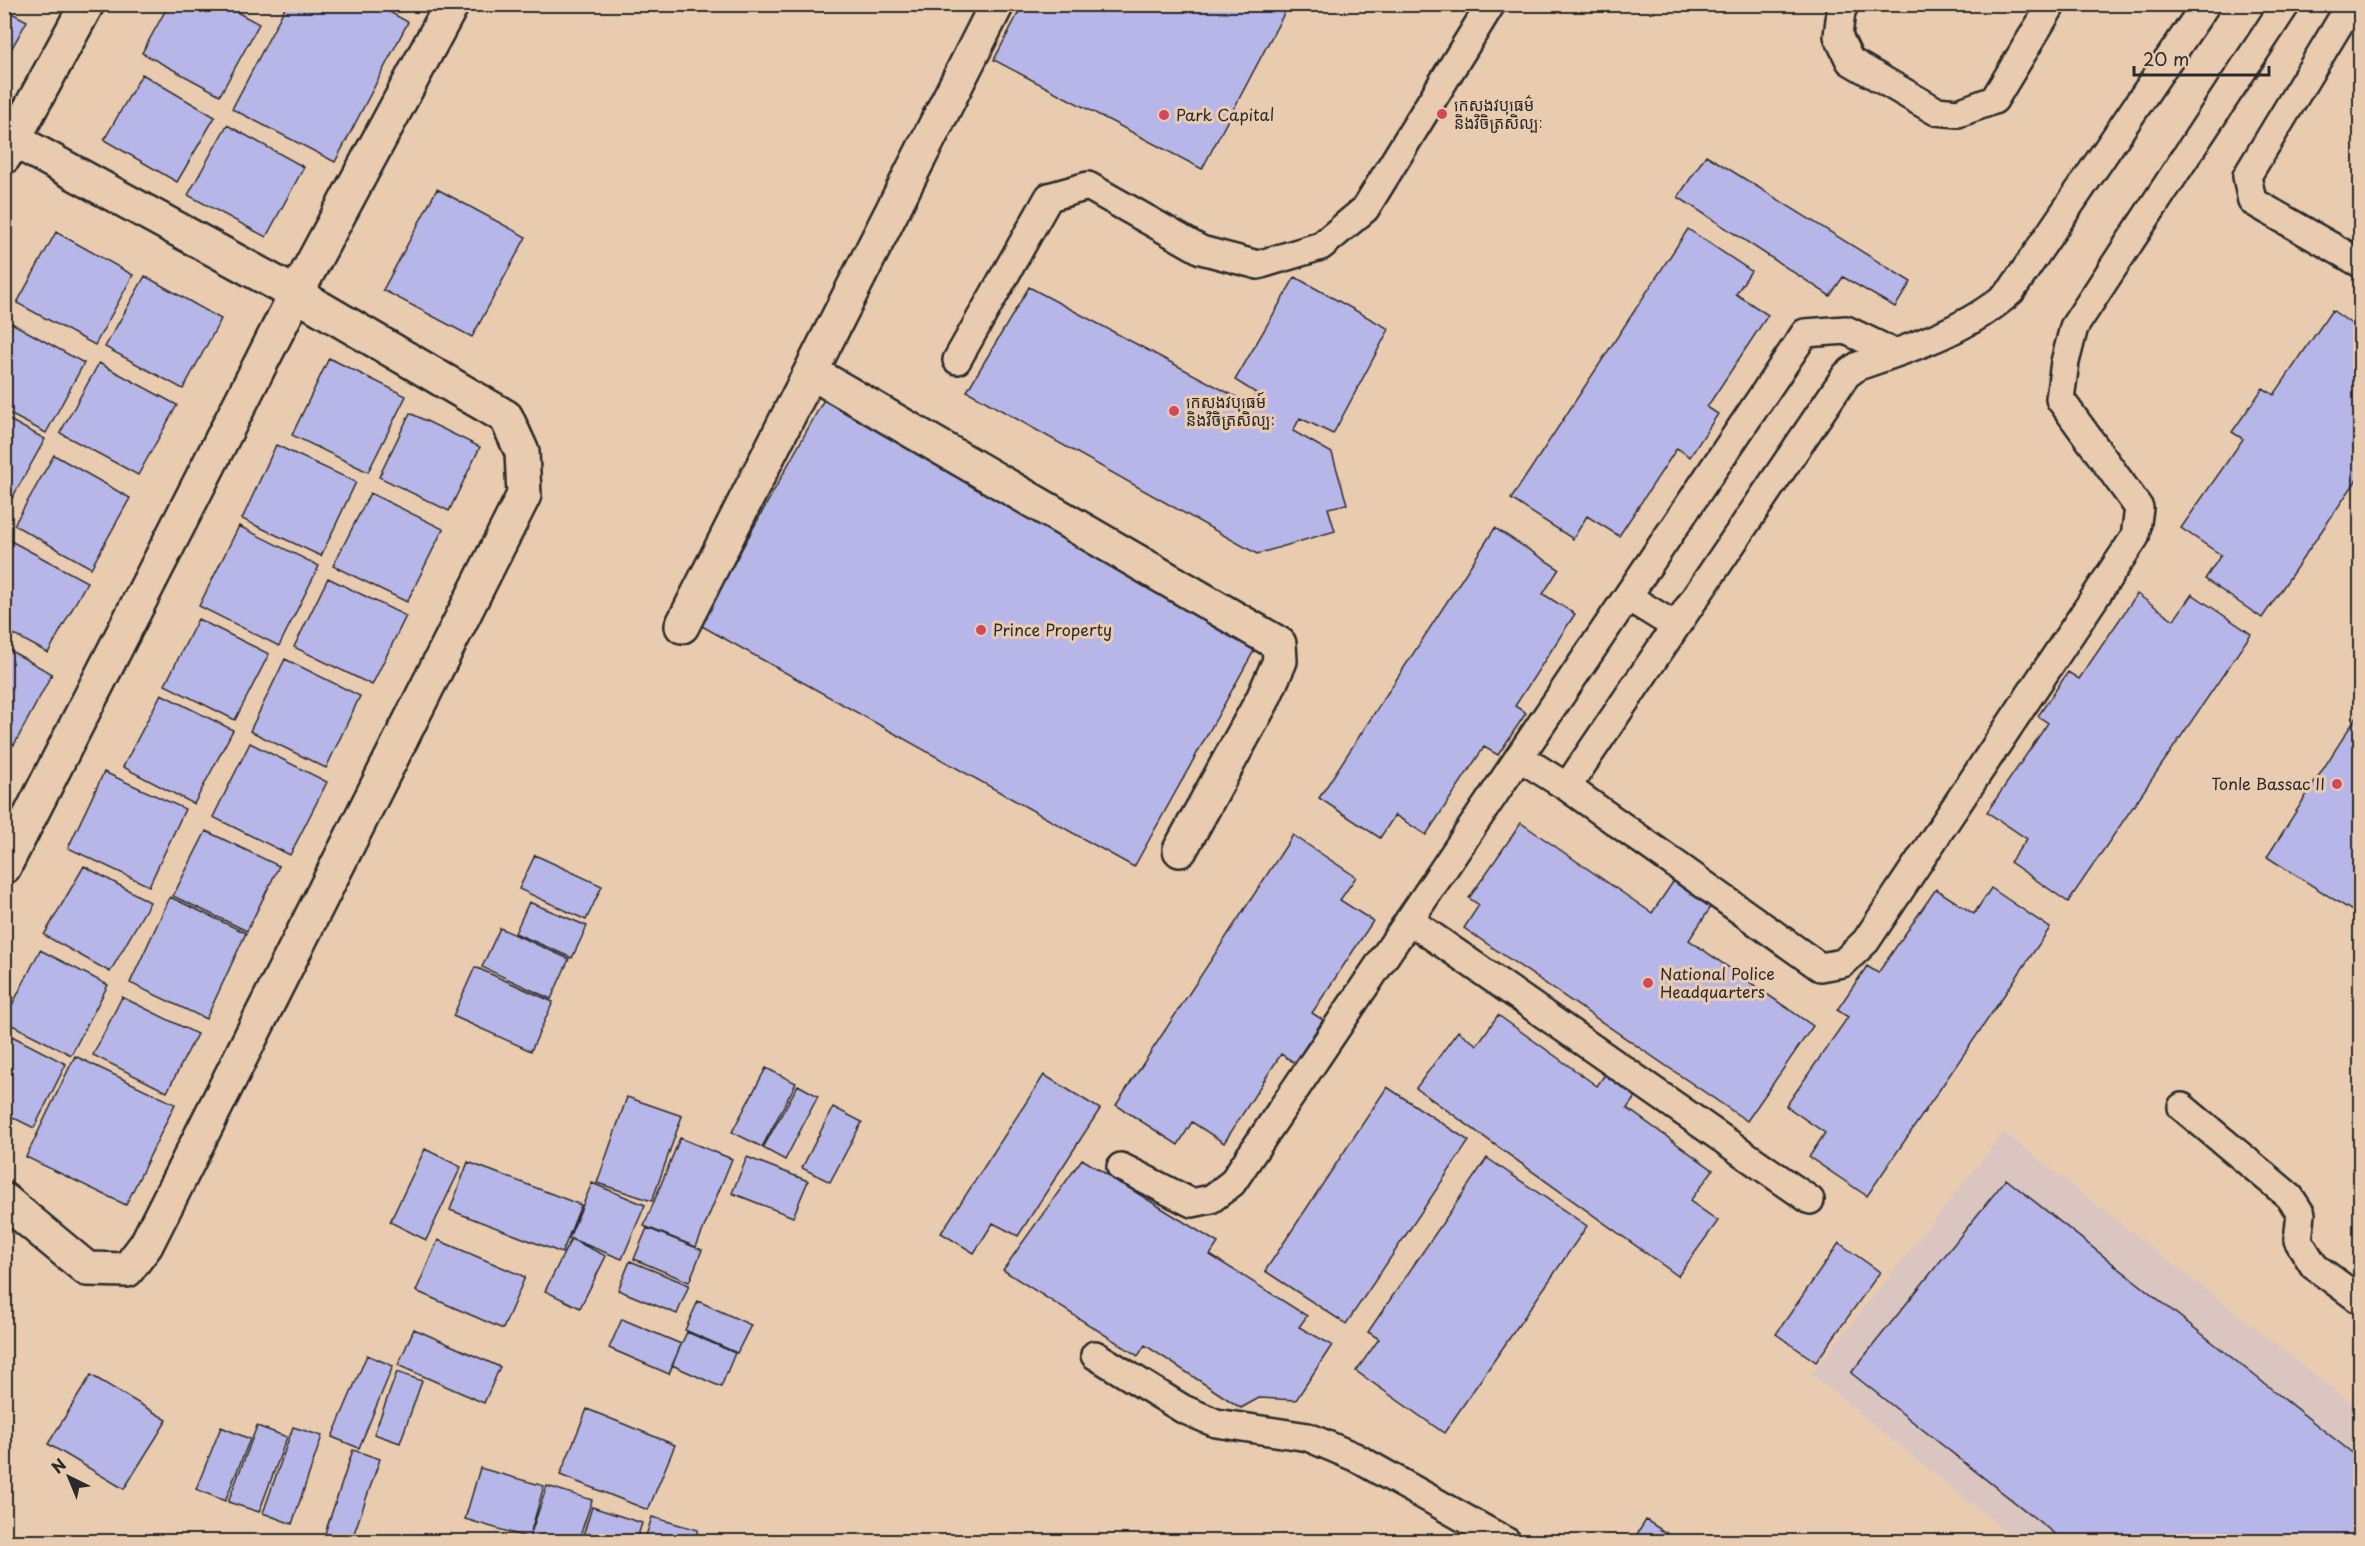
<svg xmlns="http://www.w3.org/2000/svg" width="2365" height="1546" font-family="'Playpen Sans','Noto Sans Khmer',sans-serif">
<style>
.built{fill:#dac5c1}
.building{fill:#b7b6e8;stroke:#2b2b2b;stroke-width:1.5}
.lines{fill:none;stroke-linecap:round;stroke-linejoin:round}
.service-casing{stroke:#2b2b2b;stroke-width:32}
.minor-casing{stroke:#2b2b2b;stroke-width:38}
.service{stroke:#e9ccb0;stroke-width:27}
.minor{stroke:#e9ccb0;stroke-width:33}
.poi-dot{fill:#d1495b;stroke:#e9ccb0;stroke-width:2}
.labels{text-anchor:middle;stroke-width:6;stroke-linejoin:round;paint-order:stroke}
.poi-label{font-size:16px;fill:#2b2b2b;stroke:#e9ccb0;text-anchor:start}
</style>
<rect width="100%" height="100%" fill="#e9ccb0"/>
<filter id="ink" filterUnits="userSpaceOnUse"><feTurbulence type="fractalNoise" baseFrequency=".0167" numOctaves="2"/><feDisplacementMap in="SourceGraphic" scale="12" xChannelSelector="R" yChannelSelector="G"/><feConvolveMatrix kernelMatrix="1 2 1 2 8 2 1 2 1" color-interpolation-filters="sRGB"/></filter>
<g filter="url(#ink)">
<path class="built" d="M2004,1132L2360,1410V1541H2018L1811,1374Z"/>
<path class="building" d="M169,4H222L259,24L220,95L142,53Z
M287,4H375L408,22L335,162L232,109Z
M1023,4H1289L1202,169L994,60Z
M4,9L27,21L4,62Z
M142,74L215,117L177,182L104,140Z
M227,125L304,167L266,237L188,195Z
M1706,155L1911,282L1895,307L1843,277L1830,296L1678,197Z
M437,189L526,237L472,337L383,290Z
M1688,229L1751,271L1736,294L1768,315L1707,407L1718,414L1690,457L1677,448L1619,536L1587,516L1573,539L1511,499Z
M56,232L133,275L95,345L17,303Z
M145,276L221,319L183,389L105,347Z
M1295,277L1389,329L1333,434L1300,418L1293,431L1332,453L1347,504L1328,508L1335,531L1257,554L967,391L1029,287L1251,405L1256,393L1235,380Z
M2332,310L2360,330V475L2262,618L2205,579L2221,555L2181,528L2243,439L2232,432L2263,388L2274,395Z
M8,321L84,363L46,433L4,411V326Z
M329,358L406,396L368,472L292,435Z
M99,363L177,405L138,475L60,433Z
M827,394L1262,636L1134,867L700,625Z
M410,413L480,447L449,511L379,477Z
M4,417L45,439L6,509L4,508Z
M276,445L356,482L321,556L242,519Z
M54,455L130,498L91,568L14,525Z
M370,493L443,529L407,602L333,566Z
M239,526L319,566L279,646L199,606Z
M1495,528L1559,569L1543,594L1575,614L1515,706L1526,713L1498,755L1484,747L1426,835L1395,815L1380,838L1319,798Z
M9,540L87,582L48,653L4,629V549Z
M328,578L406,616L372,685L294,647Z
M2137,594L2174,620L2192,594L2251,634L2068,902L2010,862L2027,839L1987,812L2048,723L2038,716L2068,672L2079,679Z
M198,619L269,654L235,720L165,685Z
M4,647L52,674L14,745L4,739Z
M285,659L360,696L326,768L250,731Z
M161,694L233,730L194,804L123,767Z
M2360,711V916L2267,857Z
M250,743L327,782L290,855L213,817Z
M104,772L185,809L149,886L68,848Z
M1521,823L1652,913L1675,879L1713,904L1689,940L1813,1026L1747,1121L1464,928L1479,905L1469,898Z
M206,831L279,866L247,931L173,896Z
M1293,835L1356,877L1340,900L1373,921L1312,1013L1323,1020L1295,1063L1281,1054L1224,1143L1192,1122L1178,1145L1116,1105Z
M535,855L602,886L586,920L519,889Z
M84,866L150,902L110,972L44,935Z
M1991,888L2050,928L1867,1196L1809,1157L1825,1133L1786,1106L1848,1017L1837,1010L1867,966L1878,973L1936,889L1974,914Z
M170,897L246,933L206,1019L130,983Z
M529,902L587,926L572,958L515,933Z
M500,928L569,959L551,999L482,967Z
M40,950L108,985L71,1055L4,1021Z
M475,967L553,1002L531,1051L453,1016Z
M122,997L197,1034L167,1092L93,1055Z
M1498,1015L1597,1086L1606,1073L1637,1095L1627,1108L1713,1170L1690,1201L1718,1221L1678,1276L1416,1088L1458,1031L1477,1045Z
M4,1032L66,1064L34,1128L4,1113Z
M75,1056L175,1104L126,1205L26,1157Z
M766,1068L796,1083L762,1147L732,1132Z
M1044,1075L1100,1109L1018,1236L993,1223L974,1253L941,1233Z
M798,1085L818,1096L785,1160L763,1148Z
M1387,1087L1469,1141L1346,1324L1265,1271Z
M627,1097L682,1116L652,1201L597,1183Z
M833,1107L862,1122L830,1182L802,1168Z
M680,1138L732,1159L696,1247L644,1226Z
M425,1149L461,1167L426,1240L390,1222Z
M747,1157L808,1181L793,1217L732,1193Z
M1487,1158L1587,1226L1444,1433L1356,1371L1379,1339L1368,1332Z
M1082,1159L1218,1243L1210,1255L1307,1316L1299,1327L1332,1345L1296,1400L1259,1398L1241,1408L1145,1345L1138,1356L1003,1270Z
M468,1162L581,1205L562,1253L450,1210Z
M2006,1179L2360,1459V1542H2065L1851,1373Z
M592,1183L645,1205L622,1259L569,1238Z
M647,1228L702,1250L689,1282L634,1259Z
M571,1239L606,1256L580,1308L545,1291Z
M438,1240L525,1277L503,1329L416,1291Z
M1839,1243L1880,1272L1816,1362L1776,1334Z
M630,1261L689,1285L677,1314L618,1290Z
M698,1301L751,1325L737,1353L685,1330Z
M622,1319L681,1344L669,1374L609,1348Z
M414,1329L500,1367L484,1403L398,1365Z
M687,1332L735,1353L721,1387L672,1365Z
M367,1355L393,1366L359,1448L332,1437Z
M397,1372L422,1381L400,1443L374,1434Z
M91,1375L167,1420L124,1489L48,1444Z
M587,1409L675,1445L648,1510L560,1475Z
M257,1426L287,1437L259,1512L228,1502Z
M221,1427L250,1439L225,1501L196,1489Z
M293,1427L322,1436L292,1524L263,1513Z
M353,1450L380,1459L351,1542L325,1533Z
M480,1468L544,1486L529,1538L465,1519Z
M547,1486L592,1500L578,1542H546L530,1536Z
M592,1507L642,1523L636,1542H581Z
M652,1517L698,1530L694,1542H644Z
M1646,1520L1680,1542H1632Z"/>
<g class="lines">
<g class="service-casing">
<path id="service" d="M1845,4L1841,11L1838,36L1850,61L1936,111L1958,113L1994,100L2052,4
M2206,4L2011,291C1970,329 1911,348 1858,366L1846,375L1567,787L1820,967L1843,963L1866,941L2135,537L2139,508L2060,399L2065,362L2074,327L2286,4
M2351,4L2247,176L2252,201L2360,263
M957,360L1049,197L1088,186L1201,250L1258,265L1321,246L1365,209L1491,4
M1628,597L1675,626
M1519,757L1567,787
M1409,920L1810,1200
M2182,1107L2290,1197L2301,1214L2298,1240L2314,1266L2360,1300
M1121,1167L1192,1203L1211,1199L1232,1183L1805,333L1846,330L1894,353
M1095,1355L1183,1409L1216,1423L1308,1437L1355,1457L1507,1542"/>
</g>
<g class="minor-casing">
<path id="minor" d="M4,157L87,4
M811,372L1279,644L1280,661L1262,701L1180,850
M682,626L997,4
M4,867L296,294L14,140
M4,1200L87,1269L127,1270L146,1245L524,495L522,452L506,417L296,294L452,4"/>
</g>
<use href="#service" class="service"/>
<use href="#minor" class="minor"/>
</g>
</g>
<g class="poi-dot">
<circle cx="1442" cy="114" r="6"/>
<circle cx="1164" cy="115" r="6"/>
<circle cx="1174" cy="411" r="6"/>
<circle cx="981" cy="630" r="6"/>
<circle cx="2337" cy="784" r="6"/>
<circle cx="1648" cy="983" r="6"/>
</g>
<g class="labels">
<g class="poi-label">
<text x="1454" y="111">ក្រសួងវប្បធម៌<tspan x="1454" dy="18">និងវិចិត្រសិល្បៈ</tspan></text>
<text x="1176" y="121">Park Capital</text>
<text x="1186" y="408">ក្រសួងវប្បធម៍<tspan x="1186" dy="18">និងវិចិត្រសិល្បៈ</tspan></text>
<text x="993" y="636">Prince Property</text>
<text x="2325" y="790" text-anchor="end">Tonle Bassac II</text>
<text x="1660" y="980">National Police<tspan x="1660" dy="18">Headquarters</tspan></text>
</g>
</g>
<rect width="2365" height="1546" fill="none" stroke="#e9ccb0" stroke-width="24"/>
<rect x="12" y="12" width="2341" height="1522" fill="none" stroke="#2b2b2b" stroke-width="2" filter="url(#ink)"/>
<g transform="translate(69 1477) rotate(317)" stroke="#e9ccb0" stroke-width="4.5" paint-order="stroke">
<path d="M0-4.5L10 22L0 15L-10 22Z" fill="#2b2b2b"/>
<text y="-9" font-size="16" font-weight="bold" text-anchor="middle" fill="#2b2b2b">N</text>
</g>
<path d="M2134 66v9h135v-9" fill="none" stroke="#2b2b2b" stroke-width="3"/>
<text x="2143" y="66" font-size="18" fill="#2b2b2b" stroke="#e9ccb0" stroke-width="4.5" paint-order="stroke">20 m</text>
</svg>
